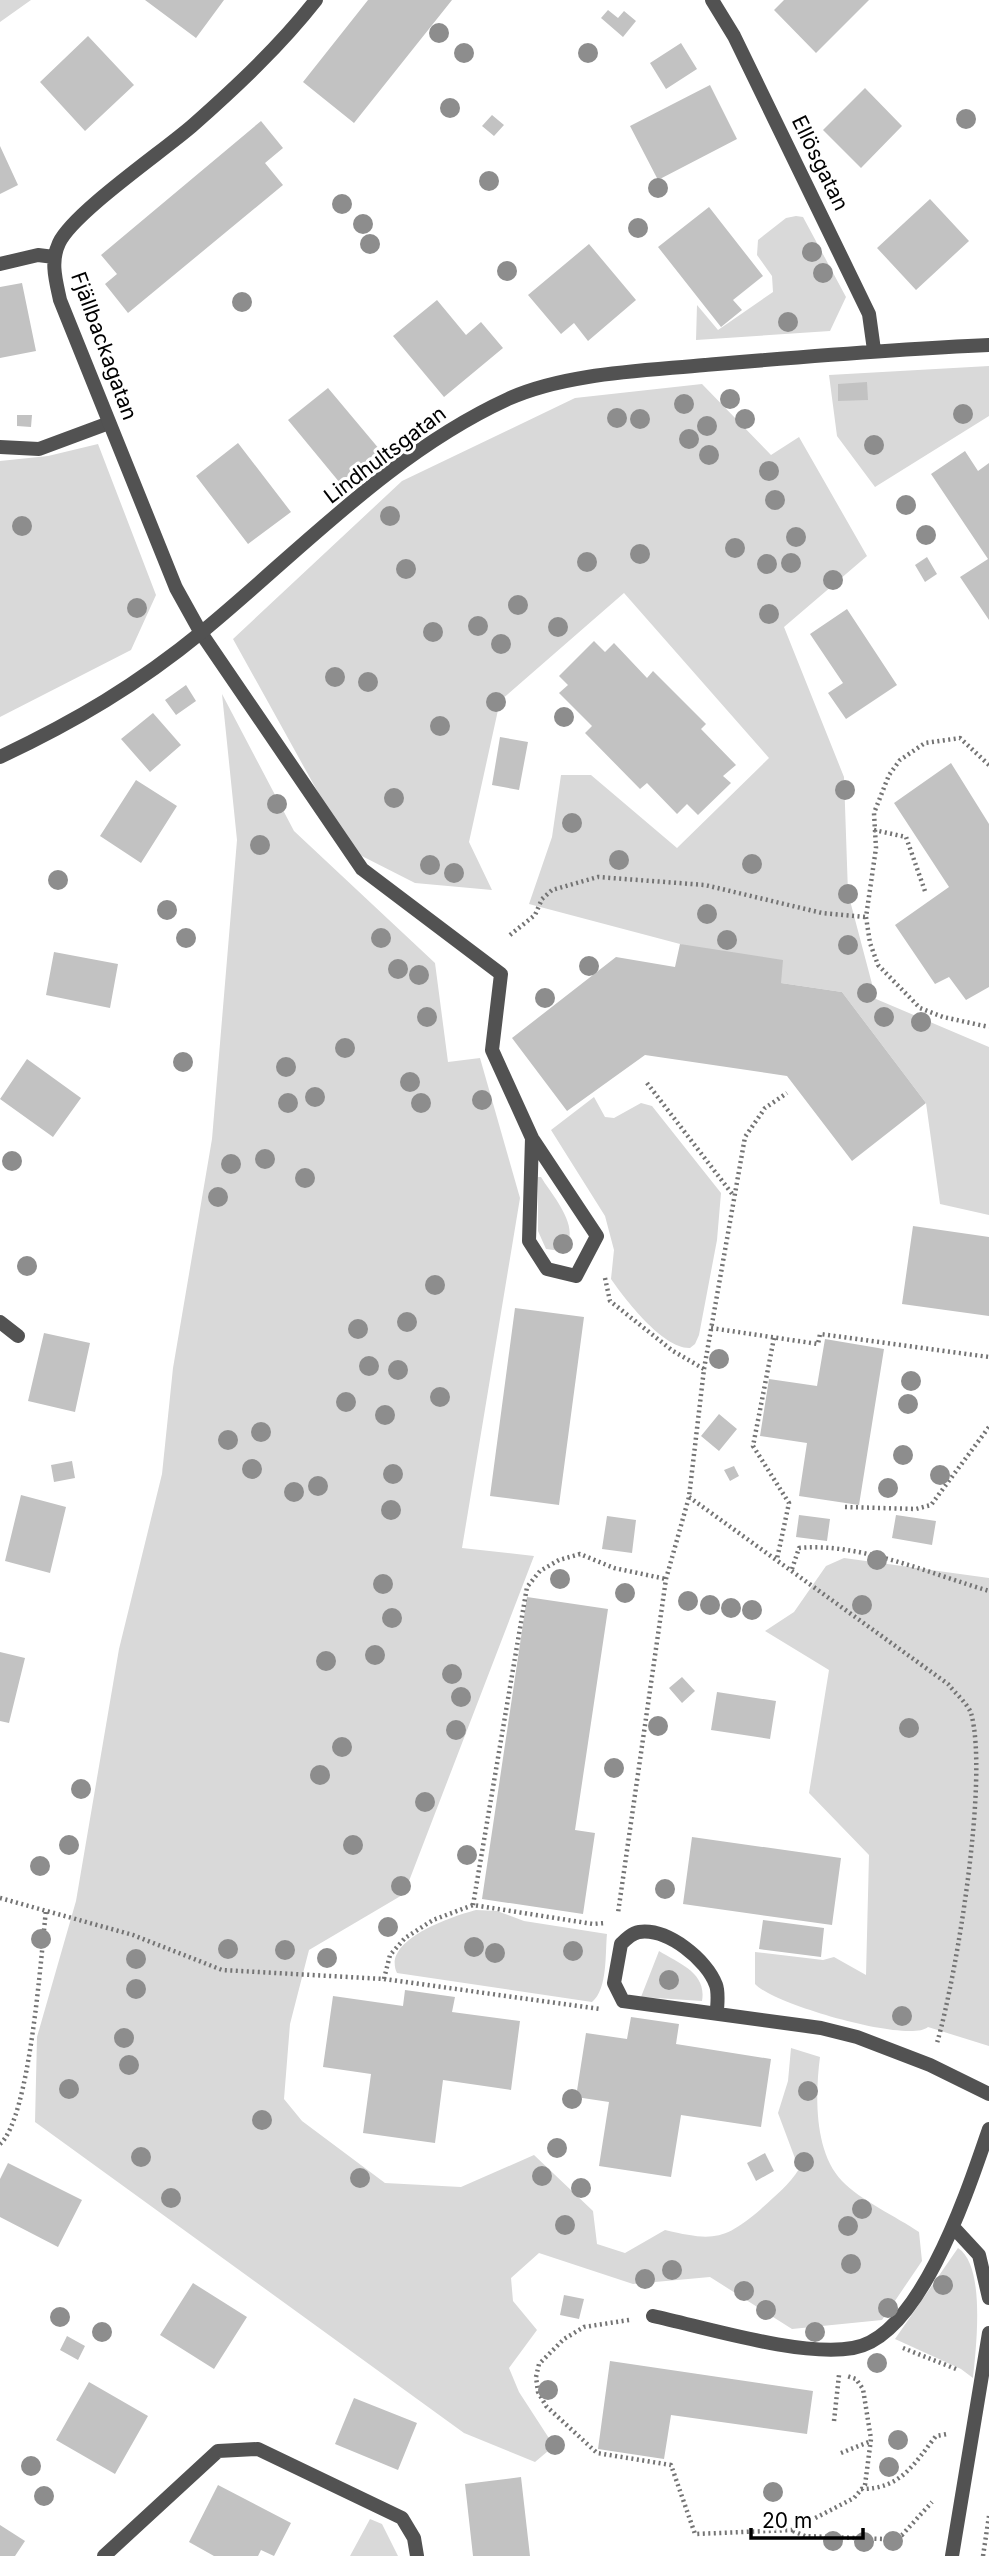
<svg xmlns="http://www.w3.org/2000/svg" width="989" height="2556" font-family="Inter,sans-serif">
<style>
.green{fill:#d9d9d9}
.building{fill:#c2c2c2}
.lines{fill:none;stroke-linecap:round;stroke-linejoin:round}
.path{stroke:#747474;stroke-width:4.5;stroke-dasharray:2 3.5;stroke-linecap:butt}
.service{stroke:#525252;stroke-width:14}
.minor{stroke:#525252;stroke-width:14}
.tree{fill:#8d8d8d}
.labels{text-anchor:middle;stroke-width:6;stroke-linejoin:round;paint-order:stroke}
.street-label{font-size:21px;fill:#000;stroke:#fff}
</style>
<rect width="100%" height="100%" fill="#fff"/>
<path class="green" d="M0,0H31L0,22Z
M796,216L803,217L846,297L830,331L696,340L697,305L718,330L773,292L772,276L757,255L758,240L786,218Z
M989,366V416L875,487L837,436L829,375Z
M702,384L771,455L799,437L867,556L784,627L844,777L848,893L876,999L989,1047V1215L940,1204L926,1103L842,992L781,983L680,944L529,904L552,837L561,775H591L677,848L769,758L624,593L500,701L469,842L492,890L415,883L350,850L233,639L402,481L575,398Z
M98,444L156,595L131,650L0,717V461L48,456Z
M222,694L294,831L435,963L448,1062L480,1058L520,1198L462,1548L534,1556L404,1894L309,1950L290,2024L284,2099L302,2121L385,2183L461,2187L534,2155L593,2211L597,2244L625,2253L665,2230C712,2241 724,2241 761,2209C775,2196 789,2185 799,2169L778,2113L788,2081L791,2048L820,2057C815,2095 814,2152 842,2181C860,2200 897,2217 919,2232L922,2261L882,2320L792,2329L710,2277L633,2284L539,2253L511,2278L513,2301L537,2330L509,2368L519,2392L554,2446L535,2462L464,2433L35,2122L37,2037L76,1901L119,1649L162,1474L173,1368L212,1139L237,840Z
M594,1097L605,1117L614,1118L641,1103L652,1106L721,1193L717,1240L699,1335L695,1344L690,1348C663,1349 625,1299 611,1279L614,1250L605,1216L551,1130Z
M538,1177H541C553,1197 585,1231 561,1251L546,1249L538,1231Z
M844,1558L989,1578V2046L928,2027C909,2044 772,2004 755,1984V1952L823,1960L834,1957L866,1975L869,1855L809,1793L829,1670L765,1631L794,1612L826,1566Z
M476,1910L497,1911L524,1921L607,1934C605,1953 608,1989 592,2002L397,1973C381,1940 453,1916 476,1910Z
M659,1951C680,1964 707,1973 702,2001L641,1997Z
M958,2248C986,2266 976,2348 973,2378L961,2369L895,2339Z
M370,2519L382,2524L398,2556H350Z"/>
<path class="building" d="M145,0H224L196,38Z
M368,0H452L354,123L303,82Z
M784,0H869L816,53L774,10Z
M608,10L618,18L624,11L636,21L623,37L601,18Z
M88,36L134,85L85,131L40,82Z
M681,43L697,69L666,89L650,63Z
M710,85L737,139L658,180L630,126Z
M865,88L902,126L861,168L823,130Z
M492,115L504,125L494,136L482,126Z
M261,121L283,148L265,163L283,185L128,313L105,284L117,274L101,255Z
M0,146L18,185L0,194Z
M930,199L969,241L916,290L877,248Z
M709,207L763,276L733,300L742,310L721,327L658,247Z
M589,244L636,300L588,341L574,323L561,334L528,295Z
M22,283L36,351L0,358V287Z
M437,300L466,335L481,322L503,348L444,397L393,336Z
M867,382L868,400L838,401V384Z
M328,388L380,450L340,483L288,420Z
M17,415H32L31,427L17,426Z
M238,443L291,512L248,544L196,476Z
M965,451L978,471L989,463V620L960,577L988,559L931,474Z
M927,557L937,574L925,582L915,565Z
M847,609L897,685L846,719L828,693L843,683L810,634Z
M594,641L605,652L614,643L647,678L653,671L706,724L701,729L736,765L723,776L731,783L698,815L687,804L677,814L647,783L640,789L585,733L592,726L559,693L568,685L559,676Z
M186,685L196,701L176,715L165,700Z
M153,713L181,745L150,772L121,739Z
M500,737L528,742L519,790L492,785Z
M951,763L989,824V987L966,1000L949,977L935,984L895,925L949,887L894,803Z
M136,780L177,806L141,863L100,836Z
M680,944L783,960L781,983L842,992L926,1103L852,1161L787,1076L645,1055L567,1111L512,1038L616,957L675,967Z
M54,952L118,964L110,1008L46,995Z
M27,1059L81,1098L53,1137L0,1099Z
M913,1226L989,1237V1316L902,1304Z
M515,1308L584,1317L559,1505L490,1496Z
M44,1333L90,1343L75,1412L28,1401Z
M825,1339L884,1349L859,1505L799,1496L807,1443L760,1436L769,1379L817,1386Z
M719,1414L737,1429L719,1451L701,1436Z
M72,1461L75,1478L54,1482L51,1465Z
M734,1466L739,1476L730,1481L724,1470Z
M21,1495L66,1507L50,1573L5,1561Z
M799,1515L830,1519L827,1541L796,1537Z
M896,1515L936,1521L932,1545L892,1538Z
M607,1516L636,1520L632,1553L602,1549Z
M527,1597L608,1609L575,1830L595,1833L583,1914L482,1899Z
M0,1652L25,1658L9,1723L0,1721Z
M682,1677L695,1691L682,1703L669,1688Z
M717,1692L776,1701L770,1739L711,1730Z
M692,1837L841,1858L832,1925L683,1904Z
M763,1920L824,1928L821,1957L759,1949Z
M405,1990L455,1997L452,2012L520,2021L511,2090L443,2080L435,2143L363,2133L371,2074L323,2067L333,1996L403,2006Z
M631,2017L679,2024L676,2044L771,2059L761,2127L681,2115L671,2177L599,2166L609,2102L576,2097L586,2033L627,2039Z
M765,2153L774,2171L756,2181L747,2163Z
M8,2163L82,2200L58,2247L0,2217V2179Z
M193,2283L247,2317L214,2369L160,2335Z
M564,2295L584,2299L579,2319L560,2315Z
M67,2336L85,2346L78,2360L60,2350Z
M610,2361L813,2391L807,2434L671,2415L664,2459L598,2449Z
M89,2382L148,2416L115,2474L56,2440Z
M354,2398L417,2423L398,2470L335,2444Z
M521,2477L530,2556H473L465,2484Z
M218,2485L291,2523L274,2556L261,2550L258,2556H214L189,2542Z
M0,2525L25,2541L15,2556H0Z"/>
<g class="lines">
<path class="path" d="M989,765L960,738L925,743L900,760L889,775L874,813L876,848L866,917L870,943L878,965L920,1008L943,1017L989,1027
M874,830L906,837L926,894
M510,935L535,915L542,899L552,890L598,877L705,885L822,913L866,917
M647,1083L733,1195
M605,1278L610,1301L673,1351L704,1369L689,1497L666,1579L618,1913
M711,1328L818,1344L820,1334L989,1357
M774,1338L753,1446L789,1503L777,1559
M704,1369L745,1137L765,1108L787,1093
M689,1497L948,1684C955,1693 967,1703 971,1713C989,1777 957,1974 937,2043
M845,1507L916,1509L931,1505L989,1427
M792,1569L799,1548C859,1542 931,1574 989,1591
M0,1898L133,1935L222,1970L384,1979L600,2009
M473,1905L527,1587L540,1571L559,1560L580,1554L614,1568L666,1579
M384,1979L390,1955L405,1938L433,1920L473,1905L593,1924L605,1923
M0,2144C30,2118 41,1956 46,1910
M629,2320L584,2327L564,2339L539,2364L536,2377L538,2392L546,2406L597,2453L671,2465L695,2534L792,2530L854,2498L865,2485L871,2439L863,2389L856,2379L847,2376
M903,2348L956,2369
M834,2421L839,2375
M841,2453L871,2441
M861,2489C901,2489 914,2464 936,2436L947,2434
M793,2531L805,2536L884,2539L902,2535L932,2502
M983,2556L989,2516"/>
<path class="service" d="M0,447L39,449L109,423
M201,633L362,869L501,974L492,1050L532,1138L597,1236L576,1276L547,1269L529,1241L532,1138
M0,1322L18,1336
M717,2013C717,2004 719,1993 716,1985C707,1960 668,1928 639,1932C632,1933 626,1939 621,1944L614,1983L623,2001L821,2028L857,2037L930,2065L989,2094
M954,2228L979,2255L989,2298
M653,2316C708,2328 801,2357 853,2348C921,2337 969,2187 989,2129
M952,2556L989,2333"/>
<path class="minor" d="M712,0L734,36L869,314L874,350
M0,264L38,255L54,257
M201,633L176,588L60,300C56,281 50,262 59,243C73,213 162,152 192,126C236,87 280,46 316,0
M0,757C76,721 137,685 203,631C300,551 392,452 508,399C566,373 643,371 705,365C800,357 894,349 989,345
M104,2556L218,2451L258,2449L402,2518L414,2538L417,2556"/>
</g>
<g class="tree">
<circle cx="439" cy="33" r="10"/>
<circle cx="464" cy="53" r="10"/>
<circle cx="588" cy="53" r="10"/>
<circle cx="450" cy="108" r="10"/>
<circle cx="966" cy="119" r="10"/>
<circle cx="489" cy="181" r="10"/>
<circle cx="658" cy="188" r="10"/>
<circle cx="342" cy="204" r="10"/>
<circle cx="363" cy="224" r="10"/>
<circle cx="638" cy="228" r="10"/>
<circle cx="370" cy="244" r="10"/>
<circle cx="812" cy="252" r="10"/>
<circle cx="507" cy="271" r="10"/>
<circle cx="823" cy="273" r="10"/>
<circle cx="242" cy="302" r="10"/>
<circle cx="788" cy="322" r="10"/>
<circle cx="730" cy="399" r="10"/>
<circle cx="684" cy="404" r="10"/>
<circle cx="963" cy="414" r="10"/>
<circle cx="617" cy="418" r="10"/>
<circle cx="640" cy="419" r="10"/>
<circle cx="745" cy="419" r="10"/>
<circle cx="707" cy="426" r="10"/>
<circle cx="689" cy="439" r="10"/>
<circle cx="874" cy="445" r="10"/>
<circle cx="709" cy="455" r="10"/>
<circle cx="769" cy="471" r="10"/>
<circle cx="775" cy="500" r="10"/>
<circle cx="906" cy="505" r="10"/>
<circle cx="390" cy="516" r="10"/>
<circle cx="22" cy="526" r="10"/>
<circle cx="926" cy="535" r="10"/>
<circle cx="796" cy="537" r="10"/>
<circle cx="735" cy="548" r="10"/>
<circle cx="640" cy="554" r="10"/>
<circle cx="587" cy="562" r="10"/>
<circle cx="791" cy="563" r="10"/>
<circle cx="767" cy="564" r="10"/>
<circle cx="406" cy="569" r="10"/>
<circle cx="833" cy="580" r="10"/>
<circle cx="518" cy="605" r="10"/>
<circle cx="137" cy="608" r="10"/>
<circle cx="769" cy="614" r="10"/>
<circle cx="478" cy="626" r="10"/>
<circle cx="558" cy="627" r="10"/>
<circle cx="433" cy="632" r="10"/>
<circle cx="501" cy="644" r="10"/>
<circle cx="335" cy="677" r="10"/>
<circle cx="368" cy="682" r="10"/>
<circle cx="496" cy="702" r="10"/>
<circle cx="564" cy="717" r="10"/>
<circle cx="440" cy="726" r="10"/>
<circle cx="845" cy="790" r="10"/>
<circle cx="394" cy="798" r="10"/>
<circle cx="277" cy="804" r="10"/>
<circle cx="572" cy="823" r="10"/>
<circle cx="260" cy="845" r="10"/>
<circle cx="619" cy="860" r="10"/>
<circle cx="752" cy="864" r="10"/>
<circle cx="430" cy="865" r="10"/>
<circle cx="454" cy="873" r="10"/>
<circle cx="58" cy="880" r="10"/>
<circle cx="848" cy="894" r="10"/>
<circle cx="167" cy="910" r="10"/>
<circle cx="707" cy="914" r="10"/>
<circle cx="186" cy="938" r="10"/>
<circle cx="381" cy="938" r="10"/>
<circle cx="727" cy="940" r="10"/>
<circle cx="848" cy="945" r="10"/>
<circle cx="589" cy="966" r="10"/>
<circle cx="398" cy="969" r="10"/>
<circle cx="419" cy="975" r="10"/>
<circle cx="867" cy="993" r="10"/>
<circle cx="545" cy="998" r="10"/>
<circle cx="427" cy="1017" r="10"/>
<circle cx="884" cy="1017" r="10"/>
<circle cx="921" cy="1022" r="10"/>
<circle cx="345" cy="1048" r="10"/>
<circle cx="183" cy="1062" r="10"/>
<circle cx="286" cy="1067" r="10"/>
<circle cx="410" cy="1082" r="10"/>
<circle cx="315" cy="1097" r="10"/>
<circle cx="482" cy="1100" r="10"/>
<circle cx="288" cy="1103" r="10"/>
<circle cx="421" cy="1103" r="10"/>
<circle cx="265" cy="1159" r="10"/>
<circle cx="12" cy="1161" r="10"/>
<circle cx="231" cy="1164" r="10"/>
<circle cx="305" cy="1178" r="10"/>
<circle cx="218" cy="1197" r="10"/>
<circle cx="563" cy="1244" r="10"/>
<circle cx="27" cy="1266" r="10"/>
<circle cx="435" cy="1285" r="10"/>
<circle cx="407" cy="1322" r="10"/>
<circle cx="358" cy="1329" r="10"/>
<circle cx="719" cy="1359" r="10"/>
<circle cx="369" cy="1366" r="10"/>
<circle cx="398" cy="1370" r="10"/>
<circle cx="911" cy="1381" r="10"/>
<circle cx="440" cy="1397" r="10"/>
<circle cx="346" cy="1402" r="10"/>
<circle cx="908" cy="1404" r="10"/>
<circle cx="385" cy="1415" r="10"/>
<circle cx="261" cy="1432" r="10"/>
<circle cx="228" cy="1440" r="10"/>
<circle cx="903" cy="1455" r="10"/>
<circle cx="252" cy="1469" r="10"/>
<circle cx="393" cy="1474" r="10"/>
<circle cx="940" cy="1475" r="10"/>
<circle cx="318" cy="1486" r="10"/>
<circle cx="888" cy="1488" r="10"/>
<circle cx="294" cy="1492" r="10"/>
<circle cx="391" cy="1510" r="10"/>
<circle cx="877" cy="1560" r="10"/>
<circle cx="560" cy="1579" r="10"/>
<circle cx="383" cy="1584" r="10"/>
<circle cx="625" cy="1593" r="10"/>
<circle cx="688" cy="1601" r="10"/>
<circle cx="710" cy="1605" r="10"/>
<circle cx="862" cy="1605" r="10"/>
<circle cx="731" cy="1608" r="10"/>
<circle cx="752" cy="1610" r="10"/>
<circle cx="392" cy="1618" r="10"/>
<circle cx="375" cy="1655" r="10"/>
<circle cx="326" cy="1661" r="10"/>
<circle cx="452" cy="1674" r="10"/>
<circle cx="461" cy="1697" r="10"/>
<circle cx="658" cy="1726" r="10"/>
<circle cx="909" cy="1728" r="10"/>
<circle cx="456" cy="1730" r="10"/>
<circle cx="342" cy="1747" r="10"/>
<circle cx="614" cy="1768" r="10"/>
<circle cx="320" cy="1775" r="10"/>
<circle cx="81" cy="1789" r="10"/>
<circle cx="425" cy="1802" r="10"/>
<circle cx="69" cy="1845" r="10"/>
<circle cx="353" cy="1845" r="10"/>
<circle cx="467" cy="1855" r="10"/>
<circle cx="40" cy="1866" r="10"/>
<circle cx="401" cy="1886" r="10"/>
<circle cx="665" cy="1889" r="10"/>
<circle cx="388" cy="1927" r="10"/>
<circle cx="41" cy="1939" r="10"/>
<circle cx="474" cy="1947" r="10"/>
<circle cx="228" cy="1949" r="10"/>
<circle cx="285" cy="1950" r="10"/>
<circle cx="573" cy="1951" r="10"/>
<circle cx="495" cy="1953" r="10"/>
<circle cx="327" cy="1958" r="10"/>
<circle cx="136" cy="1959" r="10"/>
<circle cx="669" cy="1980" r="10"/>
<circle cx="136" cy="1989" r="10"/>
<circle cx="902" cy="2016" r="10"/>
<circle cx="124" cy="2038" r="10"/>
<circle cx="129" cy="2065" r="10"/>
<circle cx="69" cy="2089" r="10"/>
<circle cx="808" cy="2091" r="10"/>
<circle cx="572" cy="2099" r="10"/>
<circle cx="262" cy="2120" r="10"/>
<circle cx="557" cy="2148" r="10"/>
<circle cx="141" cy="2157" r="10"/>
<circle cx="804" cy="2162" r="10"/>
<circle cx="542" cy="2176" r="10"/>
<circle cx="360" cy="2178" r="10"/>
<circle cx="581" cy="2188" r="10"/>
<circle cx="171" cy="2198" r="10"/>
<circle cx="862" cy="2209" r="10"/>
<circle cx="565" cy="2225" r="10"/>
<circle cx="848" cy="2226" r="10"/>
<circle cx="851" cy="2264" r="10"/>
<circle cx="672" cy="2270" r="10"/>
<circle cx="645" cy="2279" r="10"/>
<circle cx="943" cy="2285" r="10"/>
<circle cx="744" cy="2291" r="10"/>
<circle cx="888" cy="2308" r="10"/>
<circle cx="766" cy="2310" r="10"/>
<circle cx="60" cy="2317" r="10"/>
<circle cx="102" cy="2332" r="10"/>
<circle cx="815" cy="2332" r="10"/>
<circle cx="877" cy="2363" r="10"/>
<circle cx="548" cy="2390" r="10"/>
<circle cx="898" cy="2440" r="10"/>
<circle cx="555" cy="2445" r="10"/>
<circle cx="31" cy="2466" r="10"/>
<circle cx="889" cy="2467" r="10"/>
<circle cx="773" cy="2492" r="10"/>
<circle cx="44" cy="2496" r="10"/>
<circle cx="833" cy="2541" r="10"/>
<circle cx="893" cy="2541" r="10"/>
<circle cx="864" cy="2542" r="10"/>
</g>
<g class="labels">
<g class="street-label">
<text transform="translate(820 163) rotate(64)" y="7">Ellösgatan</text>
<text transform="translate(104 346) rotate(70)" y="7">Fjällbackagatan</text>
<text transform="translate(385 455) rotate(-37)" y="7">Lindhultsgatan</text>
</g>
</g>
<path d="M751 2528v10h112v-10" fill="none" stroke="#000000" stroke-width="3.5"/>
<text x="762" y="2528" font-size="21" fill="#000000" stroke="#ffffff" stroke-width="5" paint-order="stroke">20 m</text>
</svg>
